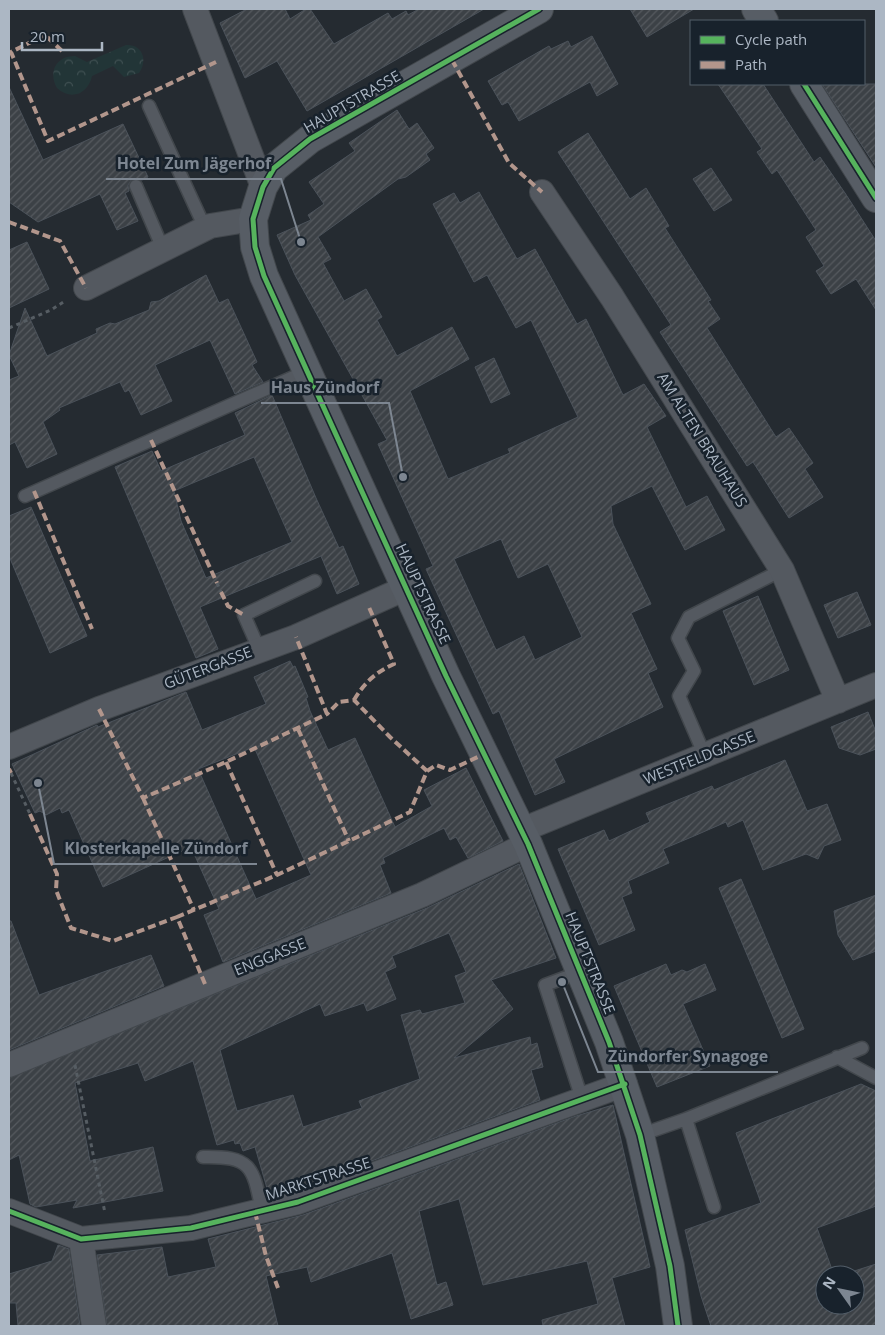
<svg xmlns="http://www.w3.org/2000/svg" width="885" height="1335" font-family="'Open Sans',sans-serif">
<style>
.park{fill:url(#park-crowns)}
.building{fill:url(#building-hatch);stroke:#4b525a;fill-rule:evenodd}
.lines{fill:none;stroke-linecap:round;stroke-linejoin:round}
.lane-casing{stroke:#42474c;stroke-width:15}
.street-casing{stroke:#42474c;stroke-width:26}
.secondary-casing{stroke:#42474c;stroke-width:30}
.path{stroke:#565d63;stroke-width:3;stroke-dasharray:4 4;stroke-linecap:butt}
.lane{stroke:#545960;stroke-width:12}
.street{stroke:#545960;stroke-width:24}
.secondary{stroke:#575d65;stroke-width:28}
.quiet{stroke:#b2968c;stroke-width:4;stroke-dasharray:8 4;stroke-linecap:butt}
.cycleway-casing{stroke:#18222c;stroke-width:8}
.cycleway{stroke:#56b35d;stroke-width:5}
.labels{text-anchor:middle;stroke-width:5;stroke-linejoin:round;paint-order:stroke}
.street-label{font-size:15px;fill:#acb7c4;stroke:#18222c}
.leader{fill:none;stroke:#7d8691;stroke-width:2}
.callout-dot{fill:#7d8691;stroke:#18222c;stroke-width:2}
.callout-label{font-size:16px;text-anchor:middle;font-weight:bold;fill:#7d8691;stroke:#18222c;stroke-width:5;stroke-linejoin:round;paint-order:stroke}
</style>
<defs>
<pattern id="park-crowns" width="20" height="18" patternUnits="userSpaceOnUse" patternTransform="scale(1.25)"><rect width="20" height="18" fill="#223537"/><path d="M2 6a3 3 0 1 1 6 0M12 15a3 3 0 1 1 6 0" fill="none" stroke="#3f5052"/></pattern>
<pattern id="building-hatch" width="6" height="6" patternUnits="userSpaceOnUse" patternTransform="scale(1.25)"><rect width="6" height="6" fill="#3c4146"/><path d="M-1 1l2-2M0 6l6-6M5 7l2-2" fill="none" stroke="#565a5f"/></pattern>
</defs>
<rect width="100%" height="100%" fill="#252b31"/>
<path class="park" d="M126,45C143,44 148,61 139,73L124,77L113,66L92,76C88,94 71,101 57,88C48,72 56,56 75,56L87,62Z"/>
<path class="building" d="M247,9H285L290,19L306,9H310L334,44L388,13L392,19L406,11L408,15L419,9H484L307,111L277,61L245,78L220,23Z
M630,9H694L647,37Z
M592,36L618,84L597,96L590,82L519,121L508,102L502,105L488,81L549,46L551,49L568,41L571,47Z
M718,84H763L814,162L820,157L845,193L876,241V310L856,279L831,294L816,271L824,266L806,237L816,230L777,170L772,174L757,152L762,149Z
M822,84H876V167L846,121Z
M9,87L43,160L123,124L148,177L142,180L132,179L128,185L129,191L125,193L138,221L117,230L100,194L38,222L9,202Z
M397,110L409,129L417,123L434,148L426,154L430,160L406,177L398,179L318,237L331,259L323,263L344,301L366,289L382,317L377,320L397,356L452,327L469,359L410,391L448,479L510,453L508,449L578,417L531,320L516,328L487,275L474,282L433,204L454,193L460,203L479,192L517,259L535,249L577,324L586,319L623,395L644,384L666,416L647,427L686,507L707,496L725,530L685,550L652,486L611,506L613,524L651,604L631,613L657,669L648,673L663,707L554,759L565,782L535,795L499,711L493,714L426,569L433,566L378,444L387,440L295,275L277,235L311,220L308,215L324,204L309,182L355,151L349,143ZM501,539L518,578L548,564L582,637L535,660L524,636L496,650L454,559Z
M588,133L630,199L646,188L669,226L665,228L711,300L708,301L720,319L707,328L776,437L789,428L813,463L805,469L823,497L789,518L753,462L747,466L660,332L671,325L558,152Z
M711,168L732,200L714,211L693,179Z
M27,242L49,289L9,308V250Z
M206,275L219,303L228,299L257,362L252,365L263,382L235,394L210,340L155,365L172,401L141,415L129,390L125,392L120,382L59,408L60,410L43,422L57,454L27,468L15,442L9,445V380L19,376L9,355L25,308L47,356L97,333L96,329L110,323L115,324L149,310L151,302L159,301Z
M494,358L510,394L491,403L475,367Z
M272,395L316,498L339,548L343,546L359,584L337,594L321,556L200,607L218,649L196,658L115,467L152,451L161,471L245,435L235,413ZM254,457L292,542L206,578L181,521L174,491Z
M31,507L87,636L50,653L9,556V516Z
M857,592L871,625L838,638L824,605Z
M758,596L789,670L754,685L723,611Z
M290,661L293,667L295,666L308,697L306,698L310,711L328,750L355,738L395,827L432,806L424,790L466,768L503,841L468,858L456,837L450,840L444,828L383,858L385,863L380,865L391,893L223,962L204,915L219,909L191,847L103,887L69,810L62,813L60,808L46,815L40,811L35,813L12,764L97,725L98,727L186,692L202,730L266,704L254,677ZM254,747L311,875L256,899L198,769Z
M868,712L876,732V749L860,755L839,748L831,727Z
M785,760L807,811L827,804L841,840L824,846L818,859L806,854L763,870L743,820L728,827L726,822L694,836L663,849L669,863L628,881L632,893L622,897L635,930L599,945L558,849L604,830L609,841L650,822L646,813L712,786L714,790Z
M519,864L556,958L491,980L513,1009L454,1058L530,1037L531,1045L537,1043L543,1067L531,1070L540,1100L294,1189L269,1195L255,1147L243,1151L240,1143L235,1144L234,1140L217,1145L193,1061L145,1081L138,1063L75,1083L88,1150L90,1161L153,1147L163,1191L73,1208L77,1200L36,1207L30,1204L19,1155L9,1160V1078L427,908ZM449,933L466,972L455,976L465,1003L422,1014L420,1010L401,1015L420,1079L359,1101L362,1108L303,1127L293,1095L237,1111L220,1050L320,1004L325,1016L364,1003L367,1011L396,999L385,972L396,967L392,956Z
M741,879L804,1029L782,1038L719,888Z
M876,895V951L853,960L838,935L834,911Z
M9,921H11L39,995L151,955L164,986L9,1050Z
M666,964L671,975L682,970L687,972L705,964L716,990L683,1004L710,1066L657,1087L614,986Z
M861,1084L876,1091V1206L817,1228L834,1275H825V1305H855V1275H842L876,1264V1326H711L701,1296L685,1230L761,1203L736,1133Z
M613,1105L650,1267L612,1278L625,1326H543L542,1320L598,1304L587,1261L483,1285L459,1199L419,1211L437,1285L446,1282L453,1305L411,1319L392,1253L311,1282L307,1267L266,1276L278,1326H107L97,1255L162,1247L168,1277L216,1267L208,1239L303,1215L576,1116Z
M58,1245L69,1249L80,1326H18L16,1303H9V1274L52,1261Z"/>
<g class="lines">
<g class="lane-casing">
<path id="lane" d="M149,106L205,228
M136,186L163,249
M25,496L307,371
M259,649L244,615L315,581
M705,756L679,696L694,671L678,638L689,617L782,570
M580,972L545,985L582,1099
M837,1057L876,1078
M686,1119L714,1207
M640,1135L686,1119L862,1048
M203,1157C252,1156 253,1167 262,1211"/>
</g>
<g class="street-casing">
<path id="street" d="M195,9L263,187
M542,192L612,297L782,570L838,701
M86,288L210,226L253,219
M9,747L99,709L296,637L406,588
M522,830L876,685
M9,1065L422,895L528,844
M9,1211L81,1239L191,1228L298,1202L625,1084
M81,1239L94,1326"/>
</g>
<g class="secondary-casing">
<path id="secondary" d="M539,9L310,139L274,168L263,187L253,219L255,247L264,276L307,371L446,676L528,844L609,1042L640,1135L670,1266L678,1326
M756,9L764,21
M804,84L876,198"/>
</g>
<path class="path" d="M9,328L51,310L65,301
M217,583L221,592
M11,773L30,814
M75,1065L105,1213"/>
<use href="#lane" class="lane"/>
<use href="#street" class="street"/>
<use href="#secondary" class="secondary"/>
<path class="quiet" d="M62,51L45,35L11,52L48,141L216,62
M452,60L509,163L542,192
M9,222L60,241L86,288
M151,440L217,583
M34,491L92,629
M221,592L228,606L244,615
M354,700C364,683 376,672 394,664L368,605
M99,709L143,798L226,762L327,714L296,637
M298,729L349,841
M226,762L277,875
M9,769L11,773
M427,771L436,765L450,770L484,754
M143,798L194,910
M30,814L57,874L56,890L71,928L113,941L177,917
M205,984L177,917L277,875L410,812L427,771L390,737L354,700L339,702L327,714
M255,1212L266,1256L278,1288"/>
<g class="cycleway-casing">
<path id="cycleway" d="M539,9L310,139L274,168L263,187L253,219L255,247L264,276L307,371L446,676L528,844L609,1042L640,1135L670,1266L678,1326
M804,84L876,198
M9,1211L81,1239L191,1228L298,1202L625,1084"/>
</g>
<use href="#cycleway" class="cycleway"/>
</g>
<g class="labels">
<g class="street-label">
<text transform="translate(352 102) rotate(-30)" y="5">HAUPTSTRASSE</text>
<text transform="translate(702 440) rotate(58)" y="5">AM ALTEN BRAUHAUS</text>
<text transform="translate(423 594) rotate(65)" y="5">HAUPTSTRASSE</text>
<text transform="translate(208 668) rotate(-21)" y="5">GÜTERGASSE</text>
<text transform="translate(699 758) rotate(-22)" y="5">WESTFELDGASSE</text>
<text transform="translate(270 957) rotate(-22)" y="5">ENGGASSE</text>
<text transform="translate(590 963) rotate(68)" y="5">HAUPTSTRASSE</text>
<text transform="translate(318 1179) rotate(-18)" y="5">MARKTSTRASSE</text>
</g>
</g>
<path class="leader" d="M301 242L281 179H106M403 477L389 403H261M38 783L54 864H257M562 982L598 1072H778"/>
<g class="callout-dot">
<circle cx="301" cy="242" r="5"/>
<circle cx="403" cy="477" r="5"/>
<circle cx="38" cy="783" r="5"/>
<circle cx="562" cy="982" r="5"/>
</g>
<g class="callout-label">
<text x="194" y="169">Hotel Zum Jägerhof</text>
<text x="325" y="393">Haus Zündorf</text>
<text x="156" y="854">Klosterkapelle Zündorf</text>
<text x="688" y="1062">Zündorfer Synagoge</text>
</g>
<rect width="885" height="1335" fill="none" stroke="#acb7c4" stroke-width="20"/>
<rect x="690" y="20" width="175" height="65" fill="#18222c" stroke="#535e69"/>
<rect x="700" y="36" width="25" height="8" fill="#56b35d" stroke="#535e69"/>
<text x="735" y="45" font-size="15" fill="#acb7c4">Cycle path</text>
<rect x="700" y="61" width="25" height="8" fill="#b2968c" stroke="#535e69"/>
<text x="735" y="70" font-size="15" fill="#acb7c4">Path</text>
<g transform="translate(840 1290) rotate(303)"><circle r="24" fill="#18222c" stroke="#535e69"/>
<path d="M0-4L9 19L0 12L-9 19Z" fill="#7d8691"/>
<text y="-8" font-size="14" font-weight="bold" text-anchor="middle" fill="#acb7c4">N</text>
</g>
<path d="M22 42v8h80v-8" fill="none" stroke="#acb7c4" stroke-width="2.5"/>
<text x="30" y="42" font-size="15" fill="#acb7c4" stroke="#18222c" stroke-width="4" paint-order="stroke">20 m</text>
</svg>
